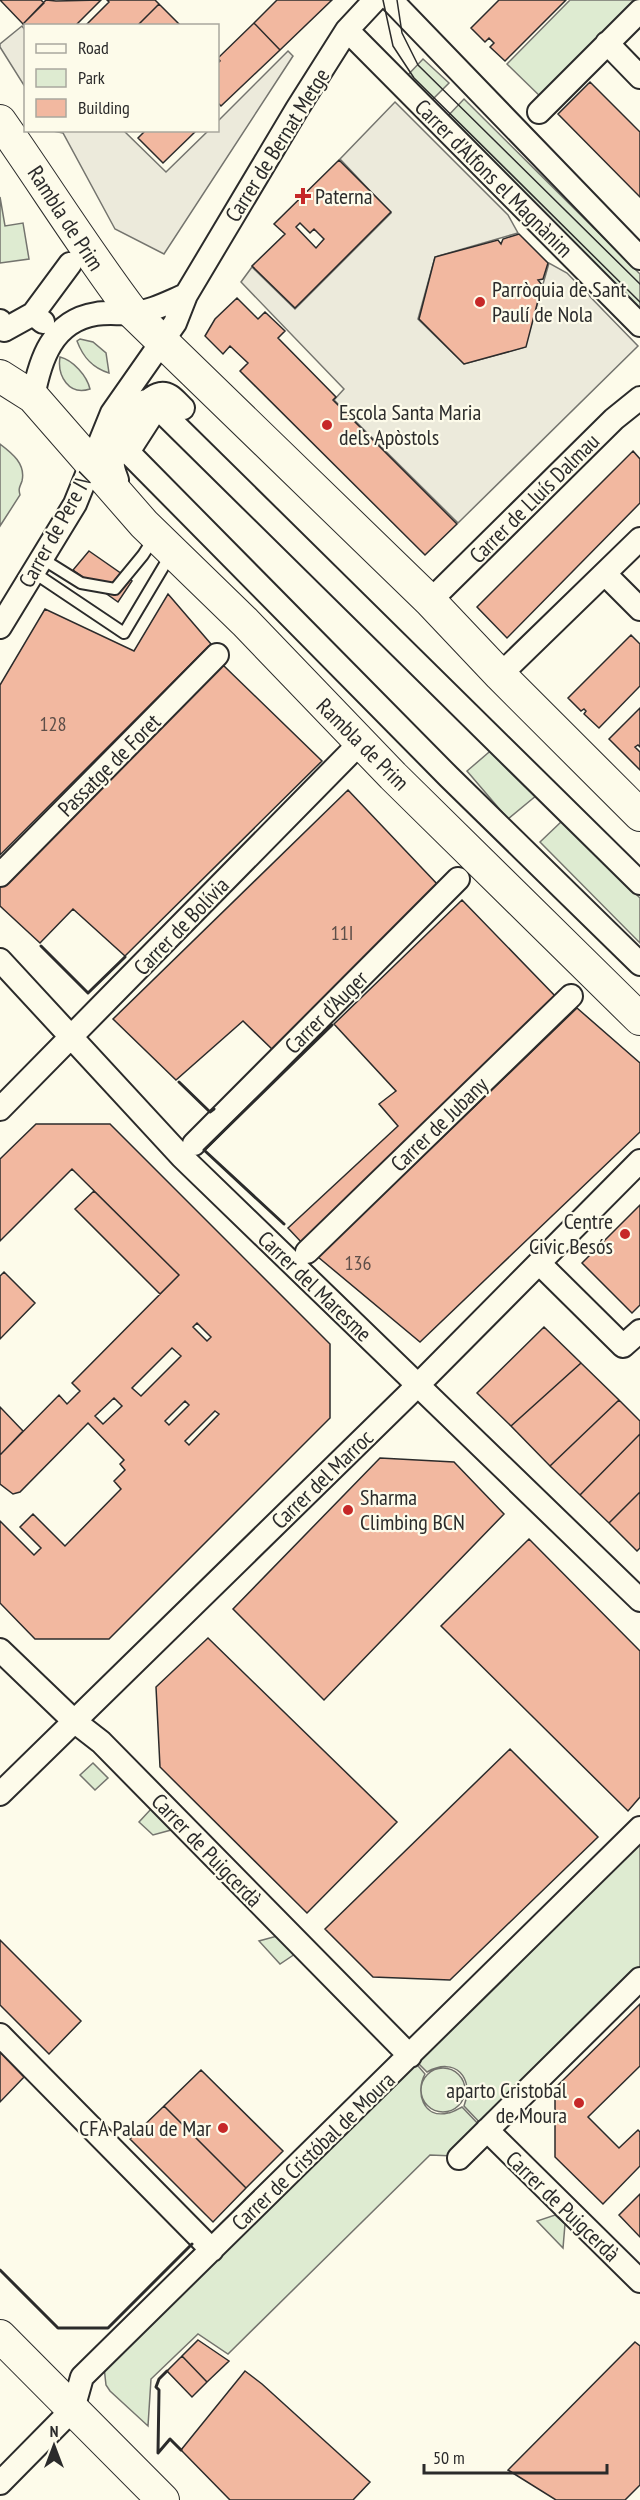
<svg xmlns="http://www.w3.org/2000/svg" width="640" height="2500" font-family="'PT Sans Narrow',sans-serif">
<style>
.green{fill:#deebd1;stroke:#74746e;stroke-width:1.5}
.parking{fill:#eceadb;stroke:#74746e;stroke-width:1.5}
.building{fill:#f2b8a0;stroke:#2b2b2b;stroke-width:1.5;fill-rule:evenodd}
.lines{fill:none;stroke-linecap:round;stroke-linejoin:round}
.lane-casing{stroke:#2b2b2b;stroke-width:14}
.street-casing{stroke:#2b2b2b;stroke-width:26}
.secondary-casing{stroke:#2b2b2b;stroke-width:34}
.lane{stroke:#fdfbea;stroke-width:10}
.street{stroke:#fdfbea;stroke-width:22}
.secondary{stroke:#fdfbea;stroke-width:32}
.tram{stroke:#2b2b2b;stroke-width:1.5}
.wall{stroke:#2b2b2b;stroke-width:3}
.poi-dot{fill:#c62828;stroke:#fdfbea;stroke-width:2}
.labels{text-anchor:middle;stroke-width:4.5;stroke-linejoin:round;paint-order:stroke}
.number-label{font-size:20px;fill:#5d4e48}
.street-label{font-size:22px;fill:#2b2b2b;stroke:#fdfbea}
.poi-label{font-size:22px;fill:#2b2b2b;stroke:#fdfbea;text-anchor:start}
</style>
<rect width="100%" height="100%" fill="#fdfbea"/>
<path class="green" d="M570,0H640V8L546,102L507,64Z
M423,59L449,83L429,103L405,78Z
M464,99L640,274V313L445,119Z
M0,197L5,226L23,223L29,259L0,263Z
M80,339L93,342L106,353L109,373C92,368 83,357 77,341Z
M60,357C73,360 87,376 90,389C69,396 57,376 60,357Z
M0,444C12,453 26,464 22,481C20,487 18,488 20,495L0,526Z
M495,747L537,795L508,819L467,771Z
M562,821L640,898V943L540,842Z
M93,1763L108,1778L95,1790L80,1775Z
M151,1809L171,1830L153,1835L139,1822Z
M640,1837V1969L483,2126L464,2106C475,2078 455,2056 427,2072L414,2059Z
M277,1936L295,1954L280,1964L259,1941Z
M413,2060L425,2074C415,2092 423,2119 448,2113C452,2113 458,2109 462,2107L482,2128L454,2156L430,2155L228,2354L198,2334L151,2379L148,2426L110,2391L106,2385L104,2367Z
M421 2090a22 22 0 1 1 44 0a22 22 0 1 1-44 0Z
M555,2215L565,2224L563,2248L537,2221Z"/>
<path class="parking" d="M22,26L25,30V87L0,47V44Z
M288,51L293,56L164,254L115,229L63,133L53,131H124L166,172L208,131L218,130V121Z
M395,102L508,215L518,233L435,257L418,319L464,364L525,347L549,263L567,273L638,346L458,523L334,400L344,389L241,282L252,267L295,309L391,213L340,159Z"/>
<path class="building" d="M0,0H41L44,3L23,24Z
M46,0L56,1L101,0L75,26H26L23,24Z
M107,0H155L159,4L137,26H85L109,2Z
M277,0H332L280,50L254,23Z
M499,0H566L505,61L490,47L494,43L489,38L485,42L471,28Z
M159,4L181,26H137Z
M254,23L280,50L221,106L218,103V63L220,61L218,58Z
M590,82L640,132V197L558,114Z
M146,130H197L163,163L138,138Z
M339,160L391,212L295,308L252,266L285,234L274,224ZM300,223L310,233L314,229L324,239L316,248L296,227Z
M519,234L548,263L543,279L538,280L542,285L526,347L464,364L419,319L435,257L498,240L501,244L503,239Z
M237,298L258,319L265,312L285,331L278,338L336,397L333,400L457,524L425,555L240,371L248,363L230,346L223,354L205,336L215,319Z
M633,451L640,459V503L507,638L477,607Z
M89,551L132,581L118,602L73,570Z
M168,594L211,644L0,855V685L45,609L134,651Z
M631,635L640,644V686L599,728L584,714L586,711L584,709L581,711L568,698Z
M223,665L322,761L125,956L73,909L40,943L0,906V884Z
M640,708V747L638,745L635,747L640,752V770L609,739Z
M348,790L439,886L276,1053L243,1021L176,1080L113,1019Z
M462,900L558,999L303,1244L288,1228L398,1126L379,1104L396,1091L334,1024Z
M577,1008L640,1063V1132L420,1342L318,1257Z
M36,1124H110L330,1344V1418L109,1639H35L0,1603V1521L34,1555L41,1548L20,1527L33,1514L65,1546L121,1489L114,1481L125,1470L120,1464L124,1460L88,1423L20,1492L13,1494L0,1484V1455L59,1395L67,1404L80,1391L72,1383L179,1275L72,1169L0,1241V1159ZM197,1323L211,1337L207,1341L193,1327ZM172,1348L181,1356L141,1396L132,1388ZM114,1398L122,1406L103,1424L95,1416ZM185,1401L189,1405L169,1425L165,1421ZM215,1411L219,1414L189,1445L185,1441Z
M94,1191L179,1275L160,1294L75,1209Z
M640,1205V1305L632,1313L582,1263Z
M4,1272L35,1303L0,1339V1276Z
M544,1327L581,1363L511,1426L477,1393Z
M581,1363L619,1400L550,1466L511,1426Z
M619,1400L640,1421V1434L580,1495L550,1466Z
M0,1407L23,1431L0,1455Z
M640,1434V1492L609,1523L580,1495Z
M380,1458L454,1462L504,1514L324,1700L233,1609Z
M640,1492V1548L637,1551L609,1523Z
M529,1539L640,1651V1797L628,1811L441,1626Z
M208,1638L397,1822L307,1913L160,1767L156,1687Z
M510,1749L598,1837L450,1980L373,1977L325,1929Z
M0,1940L81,2021L49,2054L0,2005Z
M640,2004V2066L588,2117L619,2148L638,2130L640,2132V2166L603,2204L555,2157V2088Z
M0,2052L24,2077L0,2102Z
M201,2070L283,2151L246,2188L164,2106Z
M164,2106L246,2188L213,2222L130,2139Z
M640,2194V2237L619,2215Z
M198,2340L229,2361L207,2382L182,2356Z
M635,2342L640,2346V2485L625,2500H556L508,2470Z
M182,2356L207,2382L192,2397L167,2371Z
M245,2371L262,2384L370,2482L353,2500H230L181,2450Z"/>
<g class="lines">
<g class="lane-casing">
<path id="lane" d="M41,558L81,583L115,589L143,555L154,538
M33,572L124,633L171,554"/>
</g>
<g class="street-casing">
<path id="street" d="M391,0L640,258
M347,30L640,325
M607,43L640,77
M539,112L640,11
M33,314L70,264
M0,321L4,330L33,314L43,322
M33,397C40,360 52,321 96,314C108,312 120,314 133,313C151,312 169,302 186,295
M146,401L157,407L640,883
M157,407L128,452L449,777L640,964
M117,480C115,474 112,468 113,462C116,445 142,397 160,394C170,392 176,402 183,408
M605,574L640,609
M430,601L614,419L640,398
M0,627L75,504L112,413L175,323L186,295L297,109L347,30L375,0
M500,675L640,539
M0,875L217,655
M0,960L182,1157L640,1600
M0,1109L354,749L364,745
M194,1144L458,879
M307,1252L571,996
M539,1263L623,1346L640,1331
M0,1650L74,1721L101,1742L410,2056
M0,1794L417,1386L640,1161
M0,2035L212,2250
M487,2130L640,2281
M459,2158L640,1979
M0,2483L73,2409L82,2377L640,1828"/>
</g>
<g class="secondary-casing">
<path id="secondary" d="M0,121C45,185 86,251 133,313L430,601L500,675L640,815
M0,376L33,397L144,524L245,622L393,776L640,1019
M0,2336L163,2500"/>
</g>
<use href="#lane" class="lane"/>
<use href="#street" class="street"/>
<use href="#secondary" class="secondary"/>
<path class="tram" d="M383,0L393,46L414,78L640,302
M397,0L402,33L418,65L640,284"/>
<path class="wall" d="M41,946L88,993L125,957
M179,1082L210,1112L214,1109
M284,1224L204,1150L332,1025
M0,2270L58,2328H108L192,2244
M167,2371L159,2379L156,2387L159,2390L158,2453L170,2439L181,2450"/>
</g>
<g class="poi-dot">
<path d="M300 187h6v6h6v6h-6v6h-6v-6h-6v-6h6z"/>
<circle cx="480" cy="302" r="6"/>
<circle cx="327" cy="425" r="6"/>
<circle cx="625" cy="1234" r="6"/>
<circle cx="348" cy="1510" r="6"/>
<circle cx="579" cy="2103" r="6"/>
<circle cx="223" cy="2128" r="6"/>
</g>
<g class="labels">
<g class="number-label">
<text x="53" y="731">128</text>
<text x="342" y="940">11I</text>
<text x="358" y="1270">136</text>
</g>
<g class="street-label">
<text transform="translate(277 145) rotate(-58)" y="8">Carrer de Bernat Metge</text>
<text transform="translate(494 178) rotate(45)" y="8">Carrer d'Alfons el Magnànim</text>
<text transform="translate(66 218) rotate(57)" y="8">Rambla de Prim</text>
<text transform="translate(534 498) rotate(-45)" y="8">Carrer de Lluís Dalmau</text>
<text transform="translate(55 530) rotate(-61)" y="8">Carrer de Pere IV</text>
<text transform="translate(363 744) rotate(45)" y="8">Rambla de Prim</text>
<text transform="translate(109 765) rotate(-45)" y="8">Passatge de Foret</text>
<text transform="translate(181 926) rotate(-46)" y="8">Carrer de Bolívia</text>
<text transform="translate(326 1012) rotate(-45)" y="8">Carrer d'Auger</text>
<text transform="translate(439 1124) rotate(-44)" y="8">Carrer de Jubany</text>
<text transform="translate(315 1286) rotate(44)" y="8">Carrer del Maresme</text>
<text transform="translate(322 1479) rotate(-44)" y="8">Carrer del Marroc</text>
<text transform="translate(207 1850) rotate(46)" y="8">Carrer de Puigcerdà</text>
<text transform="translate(313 2151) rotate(-44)" y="8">Carrer de Cristóbal de Moura</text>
<text transform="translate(563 2206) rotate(44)" y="8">Carrer de Puigcerdà</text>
</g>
<g class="poi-label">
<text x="315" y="204">Paterna</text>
<text x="492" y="297">Parròquia de Sant<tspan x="492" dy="25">Paulí de Nola</tspan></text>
<text x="339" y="420">Escola Santa Maria<tspan x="339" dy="25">dels Apòstols</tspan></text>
<text x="613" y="1229" text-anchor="end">Centre<tspan x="613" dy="25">Civic Besós</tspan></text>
<text x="360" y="1505">Sharma<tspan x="360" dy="25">Climbing BCN</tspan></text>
<text x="567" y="2098" text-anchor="end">aparto Cristobal<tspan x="567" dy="25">de Moura</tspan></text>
<text x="211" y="2136" text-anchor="end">CFA Palau de Mar</text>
</g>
</g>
<rect x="24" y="24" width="195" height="108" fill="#fdfbea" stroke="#a9a89e" stroke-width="1.5"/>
<rect x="36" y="44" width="30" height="9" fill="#fdfbea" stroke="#a9a89e" stroke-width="1.5"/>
<text x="78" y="54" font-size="18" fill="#2b2b2b">Road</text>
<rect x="36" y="69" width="30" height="18" fill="#deebd1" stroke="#a9a89e" stroke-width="1.5"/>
<text x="78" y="84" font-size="18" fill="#2b2b2b">Park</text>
<rect x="36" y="99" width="30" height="18" fill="#f2b8a0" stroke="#a9a89e" stroke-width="1.5"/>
<text x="78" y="114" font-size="18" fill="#2b2b2b">Building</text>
<g transform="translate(54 2446)" stroke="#fdfbea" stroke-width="4.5" paint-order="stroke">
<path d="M0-4.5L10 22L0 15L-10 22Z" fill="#2b2b2b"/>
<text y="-9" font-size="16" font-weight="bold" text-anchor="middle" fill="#2b2b2b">N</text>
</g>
<path d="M424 2464v9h183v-9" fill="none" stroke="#2b2b2b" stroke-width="3"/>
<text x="433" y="2464" font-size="18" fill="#2b2b2b" stroke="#fdfbea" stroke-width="4.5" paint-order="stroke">50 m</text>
</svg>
